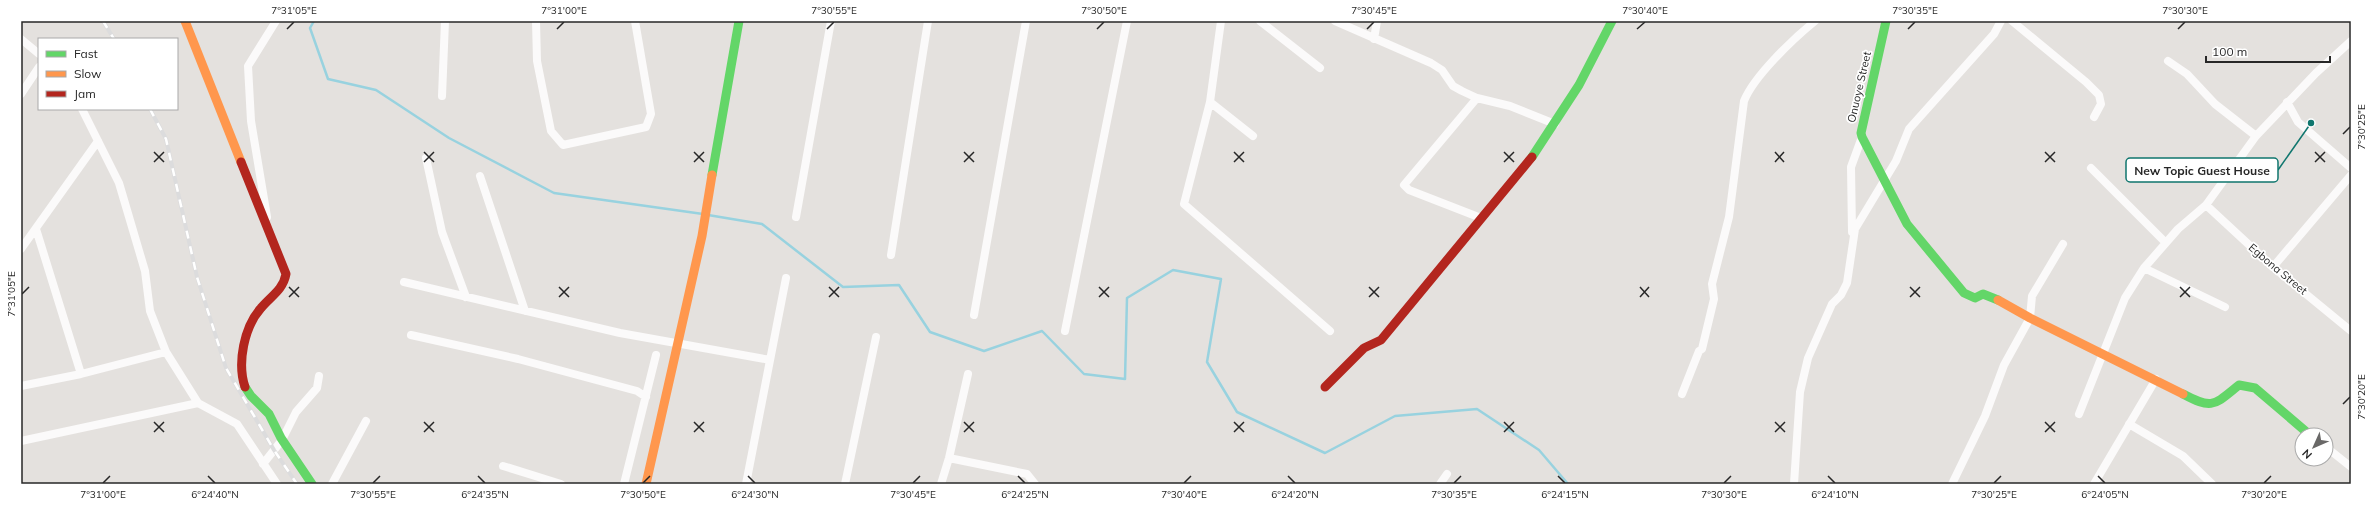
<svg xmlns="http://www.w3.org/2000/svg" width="2372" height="505" font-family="Mulish,sans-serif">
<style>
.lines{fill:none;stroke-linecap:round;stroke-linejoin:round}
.stream{stroke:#98d2df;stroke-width:2.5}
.street{stroke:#fbfafa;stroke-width:8}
.fast{stroke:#63d668;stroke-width:9}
.slow{stroke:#ff974d;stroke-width:9}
.jam{stroke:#b3261e;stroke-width:9}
.rail-casing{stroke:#dcdcdd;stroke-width:4}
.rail{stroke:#fff;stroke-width:2.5;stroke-dasharray:8;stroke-linecap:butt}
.ticks{fill:none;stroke:#272727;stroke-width:1.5}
.labels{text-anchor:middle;stroke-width:3.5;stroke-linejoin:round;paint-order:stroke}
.street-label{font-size:11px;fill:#272727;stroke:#fff}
.leader{fill:none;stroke:#0f766e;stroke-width:1.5}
.callout-dot{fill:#0f766e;stroke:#fff;stroke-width:1.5}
.callout{fill:#fff;stroke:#0f766e;stroke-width:1.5}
.callout-label{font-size:12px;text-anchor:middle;font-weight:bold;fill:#272727}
.neatline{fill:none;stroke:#272727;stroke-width:1.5}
.ticks-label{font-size:10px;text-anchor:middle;fill:#272727}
</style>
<rect width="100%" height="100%" fill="#e4e1de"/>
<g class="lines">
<path class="stream" d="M314,21L310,28L328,79L376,90L449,138L554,193L703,214
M708,215L762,224L843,287L899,285L930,332L984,351L1042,331L1084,374L1125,379L1127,298L1173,270L1221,279L1207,362L1237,412L1325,453L1395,416L1477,409L1539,450L1568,484"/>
<path class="street" d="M536,21L537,61L551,131L563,145L646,127L651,114L635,21
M1260,21L1320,68
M1335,21L1431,63L1442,70L1453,86L1462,91L1477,98L1510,106L1555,124
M2012,21L2086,82L2099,95L2101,104L2094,117
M21,39L39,54
M1374,39L1377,21
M2168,61L2187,74L2215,104L2256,136
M21,94L39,67
M442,96L445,21
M1477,98L1404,185L1409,190L1481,218
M1210,102L1221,21
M2287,102L2298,122L2351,168
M82,109L119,183L145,271L150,311L166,352L198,403L237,424L277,484
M1253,136L1210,102L1184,204L1330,331
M426,158L442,232L466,297
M2091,168L2165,242
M480,176L525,311
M2206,205L2273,267L2351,331
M267,217L251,121L248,66L276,21
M796,217L831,21
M36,229L81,374
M1852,232L1851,167L1862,137
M21,249L98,141
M891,255L928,21
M2273,267L2351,175
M2144,268L2225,307
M404,282L620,333L770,360
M974,315L1026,21
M1065,331L1127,21
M411,335L518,359L637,391L646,397
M21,386L81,374L166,352
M1682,394L1699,351L1702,349L1714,299L1712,284L1729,217L1744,101C1754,76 1793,39 1815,21
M2079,414L2125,298L2144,268L2178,229L2206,205L2256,136L2316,73L2351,41
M2129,424L2183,456L2212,484
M21,441L198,403
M2326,447L2351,467
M949,458L1027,474L1035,484
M263,464L282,440L296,412L317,388L319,376
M503,466L561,484
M332,484L366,421
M624,484L656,355
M746,484L786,278
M845,484L876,337
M941,484L949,458L968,374
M1440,484L1447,474
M1794,484L1800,392L1808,358L1832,304L1841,295L1847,283L1855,229L1896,161L1909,129L1994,34L2001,21
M1952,484L1985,416L2004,365L2030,318L2032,296L2063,244
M2094,484L2156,379"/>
<path class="fast" d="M1886,21L1861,133L1862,137L1907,224L1964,293L1975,298L1983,294L1998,300
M1532,157L1579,85L1612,21
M712,175L739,21
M245,387L251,396L269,414L281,438L312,484
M2183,394C2213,410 2214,405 2239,385L2255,388L2310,435"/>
<path class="slow" d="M185,21L241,162
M1998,300L2030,318L2183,394
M646,484L702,236L712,175"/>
<path class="jam" d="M241,162L286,274C283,290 271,296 261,308C244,327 237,363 245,387
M1325,387L1364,348L1381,340L1532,157"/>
<g class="rail-casing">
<path id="rail" d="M103,21L114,39
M150,109L166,139L197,277L226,368L274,450L297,484"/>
</g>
<use href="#rail" class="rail"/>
</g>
<path class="ticks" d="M287,29L294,22M557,29L564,22M827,29L834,22M1097,29L1104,22M1367,29L1374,22M1637,29L1645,22M1908,29L1915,22M2178,29L2185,22M2343,134L2350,127M154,152L164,162M424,152L434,162M694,152L704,162M964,152L974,162M1234,152L1244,162M1504,152L1514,162M1775,152L1784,162M2045,152L2055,162M2315,152L2325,162M154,162L164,152M424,162L434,152M694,162L704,152M964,162L974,152M1234,162L1244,152M1504,162L1514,152M1775,162L1784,152M2045,162L2055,152M2315,162L2325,152M289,287L299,297M559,287L569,297M829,287L839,297M1099,287L1109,297M1369,287L1379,297M1640,287L1649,297M1910,287L1920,297M2180,287L2190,297M22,294L29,287M289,297L299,287M559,297L569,287M829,297L839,287M1099,297L1109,287M1369,297L1379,287M1640,297L1649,287M1910,297L1920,287M2180,297L2190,287M2343,404L2350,397M154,422L164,432M424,422L434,432M694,422L704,432M964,422L974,432M1234,422L1244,432M1504,422L1514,432M1775,422L1785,432M2045,422L2055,432M154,432L164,422M424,432L434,422M694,432L704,422M964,432L974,422M1234,432L1244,422M1504,432L1514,422M1775,432L1785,422M2045,432L2055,422M208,476L215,483M478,476L485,483M748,476L755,483M1018,476L1025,483M1288,476L1295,483M1558,476L1565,483M1828,476L1835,483M2098,476L2105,483M103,483L110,476M373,483L380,476M643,483L650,476M913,483L920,476M1184,483L1191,476M1454,483L1461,476M1724,483L1731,476M1994,483L2001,476M2264,483L2271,476"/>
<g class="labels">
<g class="street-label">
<text transform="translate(1859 87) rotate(-77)" y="4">Onuoye Street</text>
<text transform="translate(2278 269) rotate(40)" y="4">Egbona Street</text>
</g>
</g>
<path class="leader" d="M2311 123L2278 170"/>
<circle class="callout-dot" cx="2311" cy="123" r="4"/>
<rect class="callout" x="2126" y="158" width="152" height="24" rx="4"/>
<g class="callout-label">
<text x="2202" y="175">New Topic Guest House</text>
</g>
<rect width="2372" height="505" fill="none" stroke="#ffffff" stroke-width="44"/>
<rect x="38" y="38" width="140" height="72" fill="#ffffff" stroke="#a9a9a9"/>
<rect x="46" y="51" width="20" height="6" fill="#63d668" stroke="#a9a9a9"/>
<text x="74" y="58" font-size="12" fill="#272727">Fast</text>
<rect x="46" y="71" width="20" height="6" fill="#ff974d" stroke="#a9a9a9"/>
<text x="74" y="78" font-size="12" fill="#272727">Slow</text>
<rect x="46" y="91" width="20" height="6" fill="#b3261e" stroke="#a9a9a9"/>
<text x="74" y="98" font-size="12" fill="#272727">Jam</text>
<g transform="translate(2314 447) rotate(225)"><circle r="19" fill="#ffffff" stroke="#a9a9a9"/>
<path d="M0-3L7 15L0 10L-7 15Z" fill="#696867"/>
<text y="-6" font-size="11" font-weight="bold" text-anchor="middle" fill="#272727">N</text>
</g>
<path d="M2206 56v6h124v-6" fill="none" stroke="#272727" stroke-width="2"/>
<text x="2212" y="56" font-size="12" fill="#272727" stroke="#ffffff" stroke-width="3" paint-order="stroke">100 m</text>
<rect x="22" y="22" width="2328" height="461" class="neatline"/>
<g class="ticks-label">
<text x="294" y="14">7°31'05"E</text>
<text x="564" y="14">7°31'00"E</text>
<text x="834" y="14">7°30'55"E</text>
<text x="1104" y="14">7°30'50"E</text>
<text x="1374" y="14">7°30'45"E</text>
<text x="1645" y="14">7°30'40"E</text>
<text x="1915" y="14">7°30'35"E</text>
<text x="2185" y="14">7°30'30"E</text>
<text transform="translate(2361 127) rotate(-90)" y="4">7°30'25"E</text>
<text transform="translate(11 294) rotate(-90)" y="4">7°31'05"E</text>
<text transform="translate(2361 397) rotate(-90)" y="4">7°30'20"E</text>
<text x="103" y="498">7°31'00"E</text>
<text x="215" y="498">6°24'40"N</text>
<text x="373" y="498">7°30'55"E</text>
<text x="485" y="498">6°24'35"N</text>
<text x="643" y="498">7°30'50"E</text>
<text x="755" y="498">6°24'30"N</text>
<text x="913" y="498">7°30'45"E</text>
<text x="1025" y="498">6°24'25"N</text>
<text x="1184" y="498">7°30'40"E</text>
<text x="1295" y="498">6°24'20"N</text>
<text x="1454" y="498">7°30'35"E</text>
<text x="1565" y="498">6°24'15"N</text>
<text x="1724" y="498">7°30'30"E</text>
<text x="1835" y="498">6°24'10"N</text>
<text x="1994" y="498">7°30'25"E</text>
<text x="2105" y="498">6°24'05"N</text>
<text x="2264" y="498">7°30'20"E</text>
</g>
</svg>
